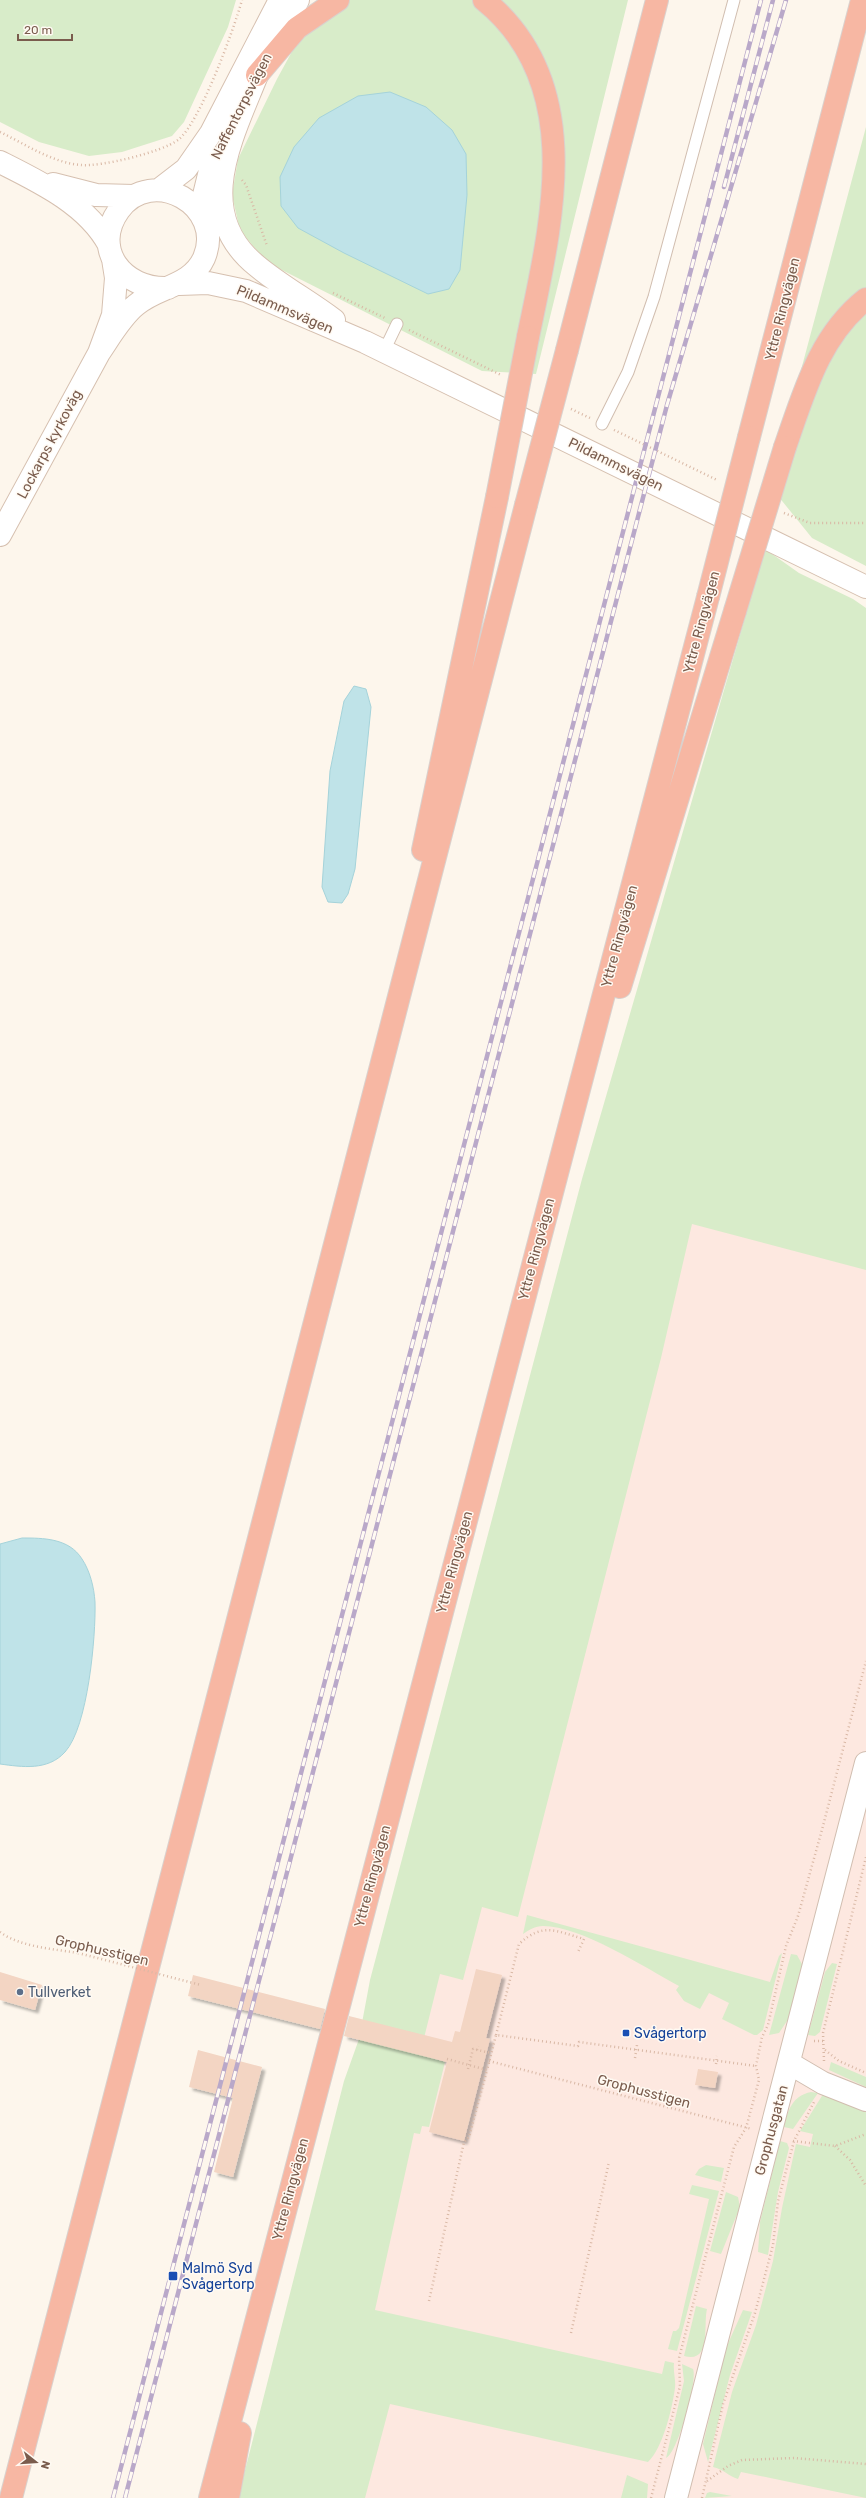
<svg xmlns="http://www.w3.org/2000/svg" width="866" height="2498" font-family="Rubik,sans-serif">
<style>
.commercial{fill:#fde8e0}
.green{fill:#d8ecc9}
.water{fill:#bfe3e8;stroke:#a5d3da}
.building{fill:#f3d5c3;filter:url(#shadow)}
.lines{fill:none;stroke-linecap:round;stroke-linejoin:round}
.lane-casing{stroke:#d1beb0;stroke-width:13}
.street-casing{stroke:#d1beb0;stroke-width:24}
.secondary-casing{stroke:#d6c0b0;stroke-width:24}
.highway-casing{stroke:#dad1cd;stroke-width:24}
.path{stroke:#d9b8a5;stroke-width:2.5;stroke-dasharray:1 3;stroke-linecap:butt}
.lane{stroke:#fff;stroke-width:11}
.street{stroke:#fff;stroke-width:22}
.secondary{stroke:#fff;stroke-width:22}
.highway{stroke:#f7b7a3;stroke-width:22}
.rail-casing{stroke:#b9a8c9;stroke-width:4.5}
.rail{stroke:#fffaf3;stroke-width:3;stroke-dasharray:9;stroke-linecap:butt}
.highway-bridge-casing{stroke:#dad1cd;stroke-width:24;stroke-linecap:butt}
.path-bridge{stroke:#d9b8a5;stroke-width:2.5;stroke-dasharray:1 3;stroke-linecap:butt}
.highway-bridge{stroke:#f7b7a3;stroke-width:22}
.service-dot{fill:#5c6f8a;stroke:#fffaf3;stroke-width:1.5}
.transit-dot{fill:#1a4fb4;stroke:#fffaf3;stroke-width:1.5}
.labels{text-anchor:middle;stroke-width:3;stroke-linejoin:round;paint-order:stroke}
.street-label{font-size:14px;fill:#7a5c4d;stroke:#fffaf3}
.service-label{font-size:14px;fill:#4e5e75;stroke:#fffaf3;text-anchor:start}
.transit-label{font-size:14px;fill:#164399;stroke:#fffaf3;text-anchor:start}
</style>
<defs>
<filter id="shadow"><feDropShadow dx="3.5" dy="3.5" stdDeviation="1" flood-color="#0004"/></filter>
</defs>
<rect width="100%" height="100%" fill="#fdf6ec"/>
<path class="commercial" d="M866,616V2498H281L419,1902Z"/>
<path class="green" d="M0,0H236L228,27L184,122L172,136L122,152L89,156L39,142L0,122Z
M320,0H628L536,374L482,371L268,263L240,231L232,195L238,159L277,79Z
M866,127V566L812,538L770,486Z
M765,549L799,573L853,599L866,608V1270L692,1224L661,1358L518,1917L482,1907L463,1980L440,1974L420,2054L445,2062L429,2127L422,2126L420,2134L414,2133L375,2310L662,2374L665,2361L674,2363C673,2372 676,2380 675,2388C672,2409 663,2448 648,2462L390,2404L365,2498H238L344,2081L359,2039L370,1980L582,1179Z
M527,1915L770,1982L779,1956L782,1953L763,2030L757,2035H754L722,2019L729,2003L709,1993L700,2009L684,2001L676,1990L679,1986C644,1967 581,1926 543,1926C535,1926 529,1930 523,1934Z
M791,1954L797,1955L803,1966L789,2018L779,2033L769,2035Z
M832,1963L837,1964L820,2032L815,2036L808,2035L825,1972Z
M831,2062L866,2077V2087L829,2070Z
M825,2091L866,2108V2498L741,2472L738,2479C728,2476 725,2470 713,2467L732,2392L756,2325L773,2261L782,2208L796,2144L810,2147L813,2134L800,2131Z
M811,2092L818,2093L793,2129L784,2127C788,2110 792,2096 811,2092Z
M780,2141L787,2143L789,2148L778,2192L768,2255L758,2252L760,2222Z
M706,2165L724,2168L721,2182L695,2175L699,2169Z
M692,2185L719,2191L677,2351L668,2349L673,2331H676L679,2328L709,2199L689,2194Z
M726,2192L738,2197L740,2207L721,2254L710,2251Z
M696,2306L707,2309C703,2325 712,2364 684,2356Z
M743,2310L752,2312L730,2375L708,2462L703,2444L726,2348Z
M682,2364L693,2369C698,2381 677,2455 666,2458L684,2381Z
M627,2475L648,2484L647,2498H621Z
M710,2492L732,2496L705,2498L707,2493Z"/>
<path class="water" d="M390,92L426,107L452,130L466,154L467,195L460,270L449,289L428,294L344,253L298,228L281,206L280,177L294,147L319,118L358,96Z
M354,686L366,689L371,707L355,869L348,894L342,903L328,902L322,887L330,771L344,701Z
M22,1538C43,1538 69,1538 82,1559C90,1571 94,1587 95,1602C96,1636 88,1727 65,1752C48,1771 22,1767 0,1764V1544Z"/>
<path class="building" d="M476,1969L502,1975L486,2038L490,2039L464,2141L429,2132L447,2062L344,2036L349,2016L452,2042L455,2031L460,2032Z
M0,1972L42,1985L35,2010L0,2000Z
M193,1975L325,2009L320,2029L188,1996Z
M198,2050L262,2067L233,2177L214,2172L233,2098L189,2087Z
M698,2069L718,2072L715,2088L695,2085Z"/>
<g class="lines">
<g class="lane-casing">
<path id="lane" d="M384,351L397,324
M602,424L628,372L654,297L734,0"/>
</g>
<g class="street-casing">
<path id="street" d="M789,2063L823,2083L866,2100
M676,2498L866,1763"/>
</g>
<g class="secondary-casing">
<path id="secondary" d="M267,55L298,0
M257,75C232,138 191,213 257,266C281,286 309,301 334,320
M0,162C40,182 88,205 109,245
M53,184L96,195L134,196
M160,189L186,169L211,133L280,0
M203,218L204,195L213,158
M179,284L208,283L246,291L365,342L866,587
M99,353C110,337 121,317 136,305C158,286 191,287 204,258C226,206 152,164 119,210C91,249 123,290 168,288
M0,535L99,353L113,315L116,278L113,259"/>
</g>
<g class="highway-casing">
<path id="highway" d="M484,0C588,84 551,225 528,337
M257,75L297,28L338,0
M567,350L657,0
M749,437L862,0
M785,447C804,393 819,336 866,299
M423,850L497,497
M620,987L735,611
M11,2498L526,505
M210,2498L708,597
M228,2498L240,2433"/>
</g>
<path class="path" d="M0,132C25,144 53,163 81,165C101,167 162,152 178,140C200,123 234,29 242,0
M242,180L246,185L267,246
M333,293L385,318
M409,330L501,375
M571,409L590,418
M614,430L717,480
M784,513L810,523H866
M0,1932C20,1947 54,1949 78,1953
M496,2035L519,1944C543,1922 556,1931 584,1939L578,1952
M814,2041H824
M477,2050L478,2046
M825,2050L839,2061L866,2073
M635,2058L637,2045
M447,2059L487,2070L496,2035L578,2046L579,2042L756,2066
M489,2061L752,2129
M824,2061L823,2033L866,1857
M716,2064L717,2056
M468,2069L473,2049L491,2053
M793,2141L835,2146L866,2134
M835,2146L850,2160L866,2186
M429,2301L464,2142L469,2137L487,2070
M571,2333L609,2162
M707,2481L728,2466L742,2460L794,2458L866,2464
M651,2498L680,2386L679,2358L734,2147L746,2128L759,2080L756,2066L762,2037L768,2025L786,1946L798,1916L823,1826L866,1661
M702,2498L723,2404L755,2313L773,2245L778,2201L794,2141L815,2100"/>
<use href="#lane" class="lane"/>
<use href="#street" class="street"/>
<use href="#secondary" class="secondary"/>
<use href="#highway" class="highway"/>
<g class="rail-casing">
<path id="rail" d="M724,187L773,0
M113,2498L761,0
M125,2498L667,405L786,0"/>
</g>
<use href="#rail" class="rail"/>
<g class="highway-bridge-casing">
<path id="highway-bridge" d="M497,497L528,337
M526,505L567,350
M708,597L749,437
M735,611L785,447"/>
</g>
<path class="path-bridge" d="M78,1953L201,1985"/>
<use href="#highway-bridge" class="highway-bridge"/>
</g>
<circle class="service-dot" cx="20" cy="1992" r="4"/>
<g class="transit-dot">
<rect x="622" y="2029" width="8" height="8" rx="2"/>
<rect x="168" y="2271" width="10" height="10" rx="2"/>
</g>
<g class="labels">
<g class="street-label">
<text transform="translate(241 106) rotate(-63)" y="5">Naffentorpsvägen</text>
<text transform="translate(285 309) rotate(23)" y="5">Pildammsvägen</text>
<text transform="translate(782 309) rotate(-76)" y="5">Yttre Ringvägen</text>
<text transform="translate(49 444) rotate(-62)" y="5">Lockarps kyrkoväg</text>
<text transform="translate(616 464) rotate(26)" y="5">Pildammsvägen</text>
<text transform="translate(701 622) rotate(-75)" y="5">Yttre Ringvägen</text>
<text transform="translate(619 936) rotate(-75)" y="5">Yttre Ringvägen</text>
<text transform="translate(536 1249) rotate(-75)" y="5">Yttre Ringvägen</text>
<text transform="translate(454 1562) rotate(-75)" y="5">Yttre Ringvägen</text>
<text transform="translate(372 1876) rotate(-75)" y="5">Yttre Ringvägen</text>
<text transform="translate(102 1950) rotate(13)" y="5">Grophusstigen</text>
<text transform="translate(644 2091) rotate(15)" y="5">Grophusstigen</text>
<text transform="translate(771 2130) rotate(-75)" y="5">Grophusgatan</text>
<text transform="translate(290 2189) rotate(-75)" y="5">Yttre Ringvägen</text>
</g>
<g class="service-label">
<text x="28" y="1997">Tullverket</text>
</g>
<g class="transit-label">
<text x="634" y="2038">Svågertorp</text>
<text x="182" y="2273">Malmö Syd<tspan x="182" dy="16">Svågertorp</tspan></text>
</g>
</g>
<g transform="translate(36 2462) rotate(107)" stroke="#fffaf3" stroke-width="3" paint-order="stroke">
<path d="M0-3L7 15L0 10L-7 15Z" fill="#7a5c4d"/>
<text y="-6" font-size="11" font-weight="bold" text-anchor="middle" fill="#7a5c4d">N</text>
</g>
<path d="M18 34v6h54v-6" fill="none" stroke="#7a5c4d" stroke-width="2"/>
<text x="24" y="34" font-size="12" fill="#7a5c4d" stroke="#fffaf3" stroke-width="3" paint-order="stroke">20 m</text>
</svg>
